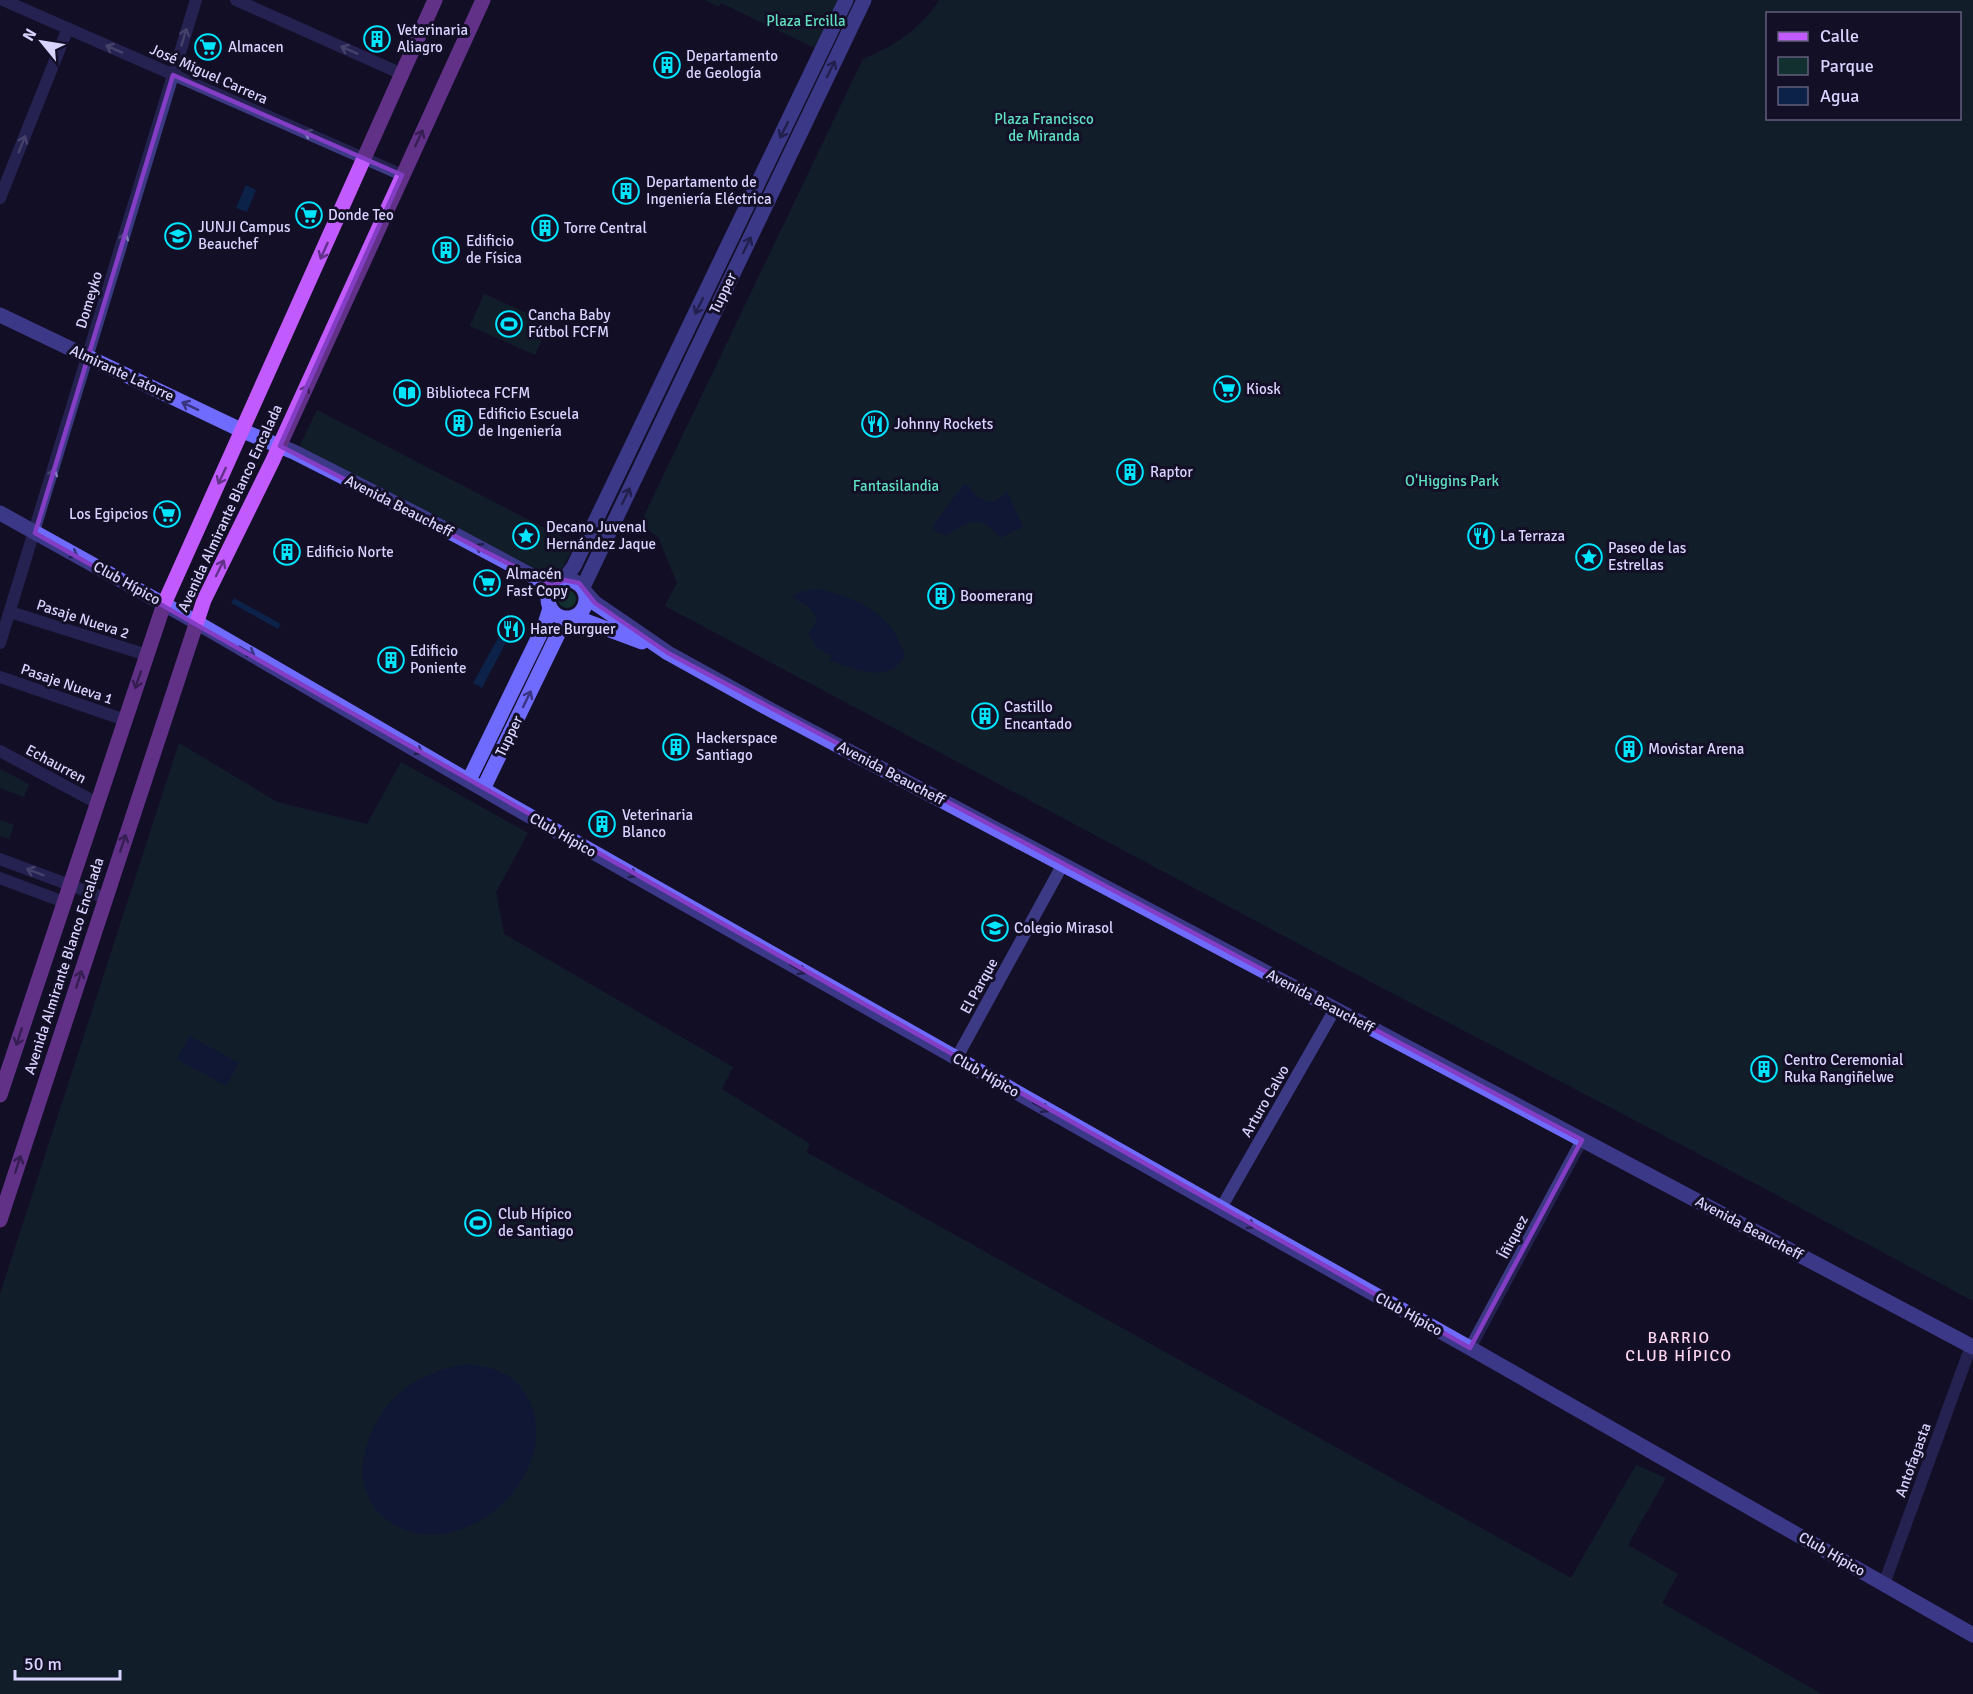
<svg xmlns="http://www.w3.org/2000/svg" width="1973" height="1694" font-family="Signika,sans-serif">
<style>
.green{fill:#12302f;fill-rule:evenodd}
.water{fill:#0c2248}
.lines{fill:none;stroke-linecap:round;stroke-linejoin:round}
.street{stroke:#3d3a85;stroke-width:12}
.secondary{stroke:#6f6bff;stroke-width:15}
.primary{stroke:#c25bff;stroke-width:15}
.oneway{stroke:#837fbc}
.oneway2{stroke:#38347d}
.oneway3{stroke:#623188}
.marked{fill:none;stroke:#843dc5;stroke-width:4.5;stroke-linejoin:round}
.labels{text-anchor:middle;stroke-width:6;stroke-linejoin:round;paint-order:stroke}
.park-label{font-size:15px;fill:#5fe0c0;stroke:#130f26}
.poi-label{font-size:15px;fill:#d9d4ff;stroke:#130f26;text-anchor:start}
.street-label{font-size:15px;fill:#d9d4ff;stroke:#130f26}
.neighbourhood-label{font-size:16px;letter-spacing:1.5px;fill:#ffd6f0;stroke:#130f26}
</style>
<rect width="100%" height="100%" fill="#130f26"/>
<path class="green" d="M705,0H838L815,48L721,3L718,7Z
M939,0H1973V1301L1760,1186L1331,961L665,606L677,583L658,537L648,530L643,518L863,59C893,47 922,28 939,0ZM1768,14H1960V118H1768Z
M484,294L549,323L535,355L470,326Z
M317,410L575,544L562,569L552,575L537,570L299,447Z
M558 599a9 9 0 1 1 18 0a9 9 0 1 1-18 0Z
M179,743L277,802L367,824L401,762L528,833L496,892L504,934L733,1067L722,1089L810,1144L806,1152L1571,1578L1636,1465L1666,1478L1628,1545L1678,1574L1662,1603L1822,1694H0V1294Z
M0,769L29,784L24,797L0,788Z
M0,820L14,825L9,839L0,836Z"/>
<path class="water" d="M246,185L256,190L247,212L236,208Z
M964,484C971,486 971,490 975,495C986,505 999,502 1007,491L1023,527L1000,538C980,512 968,521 946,536L933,530V525Z
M818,589C857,597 894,615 905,656C889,685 853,669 829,660L832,656L818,649L808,633C828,614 806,605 791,597L800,592Z
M234,598L281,624L278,629L231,603Z
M498,638L506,642L482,688L473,683Z
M190,1036L239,1063L226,1086L177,1059Z
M466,1364C478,1366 494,1367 505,1374C517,1380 526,1392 531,1404C559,1473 472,1557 403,1529C340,1503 360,1425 403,1390C422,1375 443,1368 466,1364Z"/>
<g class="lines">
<path class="street" d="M3,0L402,175
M236,0L402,74
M0,198L68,28
M10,612L147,655
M0,643L196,0
M0,677L125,720
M0,751L97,803
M0,859L105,898
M0,878L64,902
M956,1059L1063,864
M1221,1208L1335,1009
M1470,1348L1582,1140
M1884,1584L1971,1346"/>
<path class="secondary" d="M0,315L243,431L294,452L420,516L553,587
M0,513L196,622L512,806L1221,1208L1470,1348L1973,1635
M548 599a19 19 0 1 1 38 0a19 19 0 1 1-38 0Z
M564,580L574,566L583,547L846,0
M583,587L864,0
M586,593L595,603L668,653L771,710L1973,1347
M575,617L642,642
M469,780L545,624L550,608
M483,789L559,632L568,618"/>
<path class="primary" d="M0,1095L164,604L435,0
M0,1220L204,600L272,462L483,0"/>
</g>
<defs><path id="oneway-shaft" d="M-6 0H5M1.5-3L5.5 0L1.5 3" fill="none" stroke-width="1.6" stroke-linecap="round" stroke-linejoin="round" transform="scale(1.5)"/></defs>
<g class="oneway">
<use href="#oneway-shaft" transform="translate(184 37) rotate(-73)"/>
<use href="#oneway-shaft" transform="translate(114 49) rotate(-156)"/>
<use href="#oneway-shaft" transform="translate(349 50) rotate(-156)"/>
<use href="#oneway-shaft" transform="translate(312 135) rotate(-156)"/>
<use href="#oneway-shaft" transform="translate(22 144) rotate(-68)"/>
<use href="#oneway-shaft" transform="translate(123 241) rotate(-73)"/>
<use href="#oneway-shaft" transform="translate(52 477) rotate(-73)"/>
<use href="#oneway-shaft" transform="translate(35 872) rotate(-159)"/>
</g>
<g class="oneway2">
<use href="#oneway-shaft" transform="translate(831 69) rotate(-64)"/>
<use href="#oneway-shaft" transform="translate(784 130) rotate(116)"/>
<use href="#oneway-shaft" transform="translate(747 245) rotate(-64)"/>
<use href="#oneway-shaft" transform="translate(699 306) rotate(116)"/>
<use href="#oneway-shaft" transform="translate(190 406) rotate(-155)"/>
<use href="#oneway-shaft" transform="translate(626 496) rotate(-64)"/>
<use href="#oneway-shaft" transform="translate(483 549) rotate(-152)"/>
<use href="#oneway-shaft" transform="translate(70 552) rotate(29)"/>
<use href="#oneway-shaft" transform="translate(247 651) rotate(30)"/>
<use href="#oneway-shaft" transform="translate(527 699) rotate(-64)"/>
<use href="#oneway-shaft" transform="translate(415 749) rotate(30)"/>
<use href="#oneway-shaft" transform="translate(629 872) rotate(30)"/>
<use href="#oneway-shaft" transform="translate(798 969) rotate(30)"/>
<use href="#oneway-shaft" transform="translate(1041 1107) rotate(29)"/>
<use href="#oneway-shaft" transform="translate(1247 1223) rotate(29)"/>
</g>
<g class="oneway3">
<use href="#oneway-shaft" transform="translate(419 138) rotate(-65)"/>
<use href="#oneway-shaft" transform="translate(324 251) rotate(114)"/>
<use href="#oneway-shaft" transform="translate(304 393) rotate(-66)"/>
<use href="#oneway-shaft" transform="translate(222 476) rotate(115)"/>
<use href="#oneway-shaft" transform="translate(220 568) rotate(-64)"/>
<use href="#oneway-shaft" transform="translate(138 680) rotate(109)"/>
<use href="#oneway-shaft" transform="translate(123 843) rotate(-72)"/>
<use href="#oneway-shaft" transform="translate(79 979) rotate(-72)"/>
<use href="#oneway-shaft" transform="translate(19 1037) rotate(108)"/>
<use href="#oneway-shaft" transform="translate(18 1164) rotate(-72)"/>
</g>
<path d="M0 0H1973V1694H0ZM173,75L402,175L280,446L552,586L564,580L579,583L595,603L668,653L1582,1140L1470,1348L35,533Z" fill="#130f26" fill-opacity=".55" fill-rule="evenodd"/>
<path class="marked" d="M173,75L402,175L280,446L552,586L564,580L579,583L595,603L668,653L1582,1140L1470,1348L35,533Z"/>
<defs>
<g id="building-ring" transform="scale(1.35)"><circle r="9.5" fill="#130f26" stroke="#00e5ff" stroke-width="1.5"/><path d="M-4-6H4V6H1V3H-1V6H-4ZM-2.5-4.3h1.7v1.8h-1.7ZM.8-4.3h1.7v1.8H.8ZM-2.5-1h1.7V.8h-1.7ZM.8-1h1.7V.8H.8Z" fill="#00e5ff"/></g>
<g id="supermarket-ring" transform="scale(1.35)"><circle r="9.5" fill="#130f26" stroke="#00e5ff" stroke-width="1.5"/><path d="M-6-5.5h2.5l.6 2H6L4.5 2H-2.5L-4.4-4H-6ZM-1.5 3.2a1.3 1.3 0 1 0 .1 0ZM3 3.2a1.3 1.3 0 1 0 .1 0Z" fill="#00e5ff"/></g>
<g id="school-ring" transform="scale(1.35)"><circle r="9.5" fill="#130f26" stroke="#00e5ff" stroke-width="1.5"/><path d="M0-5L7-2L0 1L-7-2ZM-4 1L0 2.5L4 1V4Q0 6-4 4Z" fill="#00e5ff"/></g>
<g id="stadium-ring" transform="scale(1.35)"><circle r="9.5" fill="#130f26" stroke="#00e5ff" stroke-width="1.5"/><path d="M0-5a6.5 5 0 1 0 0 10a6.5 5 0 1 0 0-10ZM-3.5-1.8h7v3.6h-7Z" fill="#00e5ff"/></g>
<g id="library-ring" transform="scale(1.35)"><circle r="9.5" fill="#130f26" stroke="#00e5ff" stroke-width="1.5"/><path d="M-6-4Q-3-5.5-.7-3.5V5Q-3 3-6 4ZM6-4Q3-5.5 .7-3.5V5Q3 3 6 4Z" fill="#00e5ff"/></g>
<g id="restaurant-ring" transform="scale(1.35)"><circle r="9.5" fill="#130f26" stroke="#00e5ff" stroke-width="1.5"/><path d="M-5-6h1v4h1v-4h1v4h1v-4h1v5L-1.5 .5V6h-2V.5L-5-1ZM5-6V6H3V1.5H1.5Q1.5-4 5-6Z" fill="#00e5ff"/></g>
<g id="sight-ring" transform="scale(1.35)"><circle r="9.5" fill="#130f26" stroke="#00e5ff" stroke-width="1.5"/><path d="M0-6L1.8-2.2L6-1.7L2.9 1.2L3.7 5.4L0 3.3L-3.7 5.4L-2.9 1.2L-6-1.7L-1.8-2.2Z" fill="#00e5ff"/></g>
</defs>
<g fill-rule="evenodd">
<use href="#building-ring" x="377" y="39"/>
<use href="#supermarket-ring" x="208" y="47"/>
<use href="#building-ring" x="667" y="65"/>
<use href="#building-ring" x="626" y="191"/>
<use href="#supermarket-ring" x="309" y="215"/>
<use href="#building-ring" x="545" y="228"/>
<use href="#school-ring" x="178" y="236"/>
<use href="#building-ring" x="446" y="250"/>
<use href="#stadium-ring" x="509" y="324"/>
<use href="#supermarket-ring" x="1227" y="389"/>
<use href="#library-ring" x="407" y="393"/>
<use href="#building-ring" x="459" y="423"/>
<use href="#restaurant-ring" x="875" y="424"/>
<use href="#building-ring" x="1130" y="472"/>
<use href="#supermarket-ring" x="167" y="514"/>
<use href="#sight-ring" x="526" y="536"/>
<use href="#restaurant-ring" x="1481" y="536"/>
<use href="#building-ring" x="287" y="552"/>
<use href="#sight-ring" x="1589" y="557"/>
<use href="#supermarket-ring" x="487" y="583"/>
<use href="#building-ring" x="941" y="596"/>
<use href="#restaurant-ring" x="511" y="629"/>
<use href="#building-ring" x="391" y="660"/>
<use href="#building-ring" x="985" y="716"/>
<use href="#building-ring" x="676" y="747"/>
<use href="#building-ring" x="1629" y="749"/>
<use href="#building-ring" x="602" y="824"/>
<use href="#school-ring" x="995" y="928"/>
<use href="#building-ring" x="1764" y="1069"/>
<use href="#stadium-ring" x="478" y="1223"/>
</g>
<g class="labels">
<g class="park-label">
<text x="806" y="26">Plaza Ercilla</text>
<text x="1044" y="124">Plaza Francisco<tspan x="1044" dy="17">de Miranda</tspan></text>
<text x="1452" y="486">O'Higgins Park</text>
<text x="896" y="491">Fantasilandia</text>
</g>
<g class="poi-label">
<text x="397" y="35">Veterinaria<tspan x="397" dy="17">Aliagro</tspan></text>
<text x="228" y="52">Almacen</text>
<text x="686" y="61">Departamento<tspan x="686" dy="17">de Geología</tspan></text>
<text x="646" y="187">Departamento de<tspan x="646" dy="17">Ingeniería Eléctrica</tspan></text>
<text x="328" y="220">Donde Teo</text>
<text x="198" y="232">JUNJI Campus<tspan x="198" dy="17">Beauchef</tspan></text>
<text x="564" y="233">Torre Central</text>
<text x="466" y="246">Edificio<tspan x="466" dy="17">de Física</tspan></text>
<text x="528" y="320">Cancha Baby<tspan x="528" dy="17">Fútbol FCFM</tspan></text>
<text x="1246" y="394">Kiosk</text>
<text x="426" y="398">Biblioteca FCFM</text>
<text x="478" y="419">Edificio Escuela<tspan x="478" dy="17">de Ingeniería</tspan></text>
<text x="894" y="429">Johnny Rockets</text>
<text x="1150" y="477">Raptor</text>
<text x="148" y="519" text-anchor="end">Los Egipcios</text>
<text x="546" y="532">Decano Juvenal<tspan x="546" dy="17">Hernández Jaque</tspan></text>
<text x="1500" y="541">La Terraza</text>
<text x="1608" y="553">Paseo de las<tspan x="1608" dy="17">Estrellas</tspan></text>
<text x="306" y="557">Edificio Norte</text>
<text x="506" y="579">Almacén<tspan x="506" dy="17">Fast Copy</tspan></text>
<text x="960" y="601">Boomerang</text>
<text x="530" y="634">Hare Burguer</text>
<text x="410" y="656">Edificio<tspan x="410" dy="17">Poniente</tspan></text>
<text x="1004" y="712">Castillo<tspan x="1004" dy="17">Encantado</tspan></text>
<text x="696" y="743">Hackerspace<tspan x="696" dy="17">Santiago</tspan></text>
<text x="1648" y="754">Movistar Arena</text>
<text x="622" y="820">Veterinaria<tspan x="622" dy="17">Blanco</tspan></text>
<text x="1014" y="933">Colegio Mirasol</text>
<text x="1784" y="1065">Centro Ceremonial<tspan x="1784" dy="17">Ruka Rangiñelwe</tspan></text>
<text x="498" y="1219">Club Hípico<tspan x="498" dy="17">de Santiago</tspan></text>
</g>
<g class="street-label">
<text transform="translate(209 74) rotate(24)" y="5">José Miguel Carrera</text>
<text transform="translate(723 293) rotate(-64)" y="5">Tupper</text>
<text transform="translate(89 300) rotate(-73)" y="5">Domeyko</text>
<text transform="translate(122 373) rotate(25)" y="5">Almirante Latorre</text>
<text transform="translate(399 506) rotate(27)" y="5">Avenida Beaucheff</text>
<text transform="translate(230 508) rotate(-65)" y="5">Avenida Almirante Blanco Encalada</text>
<text transform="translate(127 583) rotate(29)" y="5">Club Hípico</text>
<text transform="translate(83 619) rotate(18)" y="5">Pasaje Nueva 2</text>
<text transform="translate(67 684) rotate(19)" y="5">Pasaje Nueva 1</text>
<text transform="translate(509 736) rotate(-64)" y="5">Tupper</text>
<text transform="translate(56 764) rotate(28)" y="5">Echaurren</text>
<text transform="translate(891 773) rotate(28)" y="5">Avenida Beaucheff</text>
<text transform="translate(563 835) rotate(30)" y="5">Club Hípico</text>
<text transform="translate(64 966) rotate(-72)" y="5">Avenida Almirante Blanco Encalada</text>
<text transform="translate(979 986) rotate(-61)" y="5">El Parque</text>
<text transform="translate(1320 1001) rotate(28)" y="5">Avenida Beaucheff</text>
<text transform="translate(986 1075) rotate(30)" y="5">Club Hípico</text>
<text transform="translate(1265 1101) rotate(-60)" y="5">Arturo Calvo</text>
<text transform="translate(1749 1228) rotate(28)" y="5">Avenida Beaucheff</text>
<text transform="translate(1513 1237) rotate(-62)" y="5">Íñiquez</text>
<text transform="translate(1409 1314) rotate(29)" y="5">Club Hípico</text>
<text transform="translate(1913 1460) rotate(-70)" y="5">Antofagasta</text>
<text transform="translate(1832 1554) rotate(30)" y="5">Club Hípico</text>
</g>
<g class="neighbourhood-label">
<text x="1679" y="1343">BARRIO<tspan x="1679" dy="18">CLUB HÍPICO</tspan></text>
</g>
</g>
<rect x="1766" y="12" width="195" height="108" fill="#130f26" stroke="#625e7d" stroke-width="1.5"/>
<rect x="1778" y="32" width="30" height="9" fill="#c25bff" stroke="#625e7d" stroke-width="1.5"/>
<text x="1820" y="42" font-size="18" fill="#d9d4ff">Calle</text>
<rect x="1778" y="57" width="30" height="18" fill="#12302f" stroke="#625e7d" stroke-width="1.5"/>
<text x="1820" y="72" font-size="18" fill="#d9d4ff">Parque</text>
<rect x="1778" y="87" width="30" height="18" fill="#0c2248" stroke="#625e7d" stroke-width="1.5"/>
<text x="1820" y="102" font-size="18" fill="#d9d4ff">Agua</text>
<g transform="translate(42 42) rotate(300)" stroke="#130f26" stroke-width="4.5" paint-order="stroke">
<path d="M0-4.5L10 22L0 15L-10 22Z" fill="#d9d4ff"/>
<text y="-9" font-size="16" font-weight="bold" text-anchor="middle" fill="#d9d4ff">N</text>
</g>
<path d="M15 1670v9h105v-9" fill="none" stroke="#d9d4ff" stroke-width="3"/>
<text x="24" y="1670" font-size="18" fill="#d9d4ff" stroke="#130f26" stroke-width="4.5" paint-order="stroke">50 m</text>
</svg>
